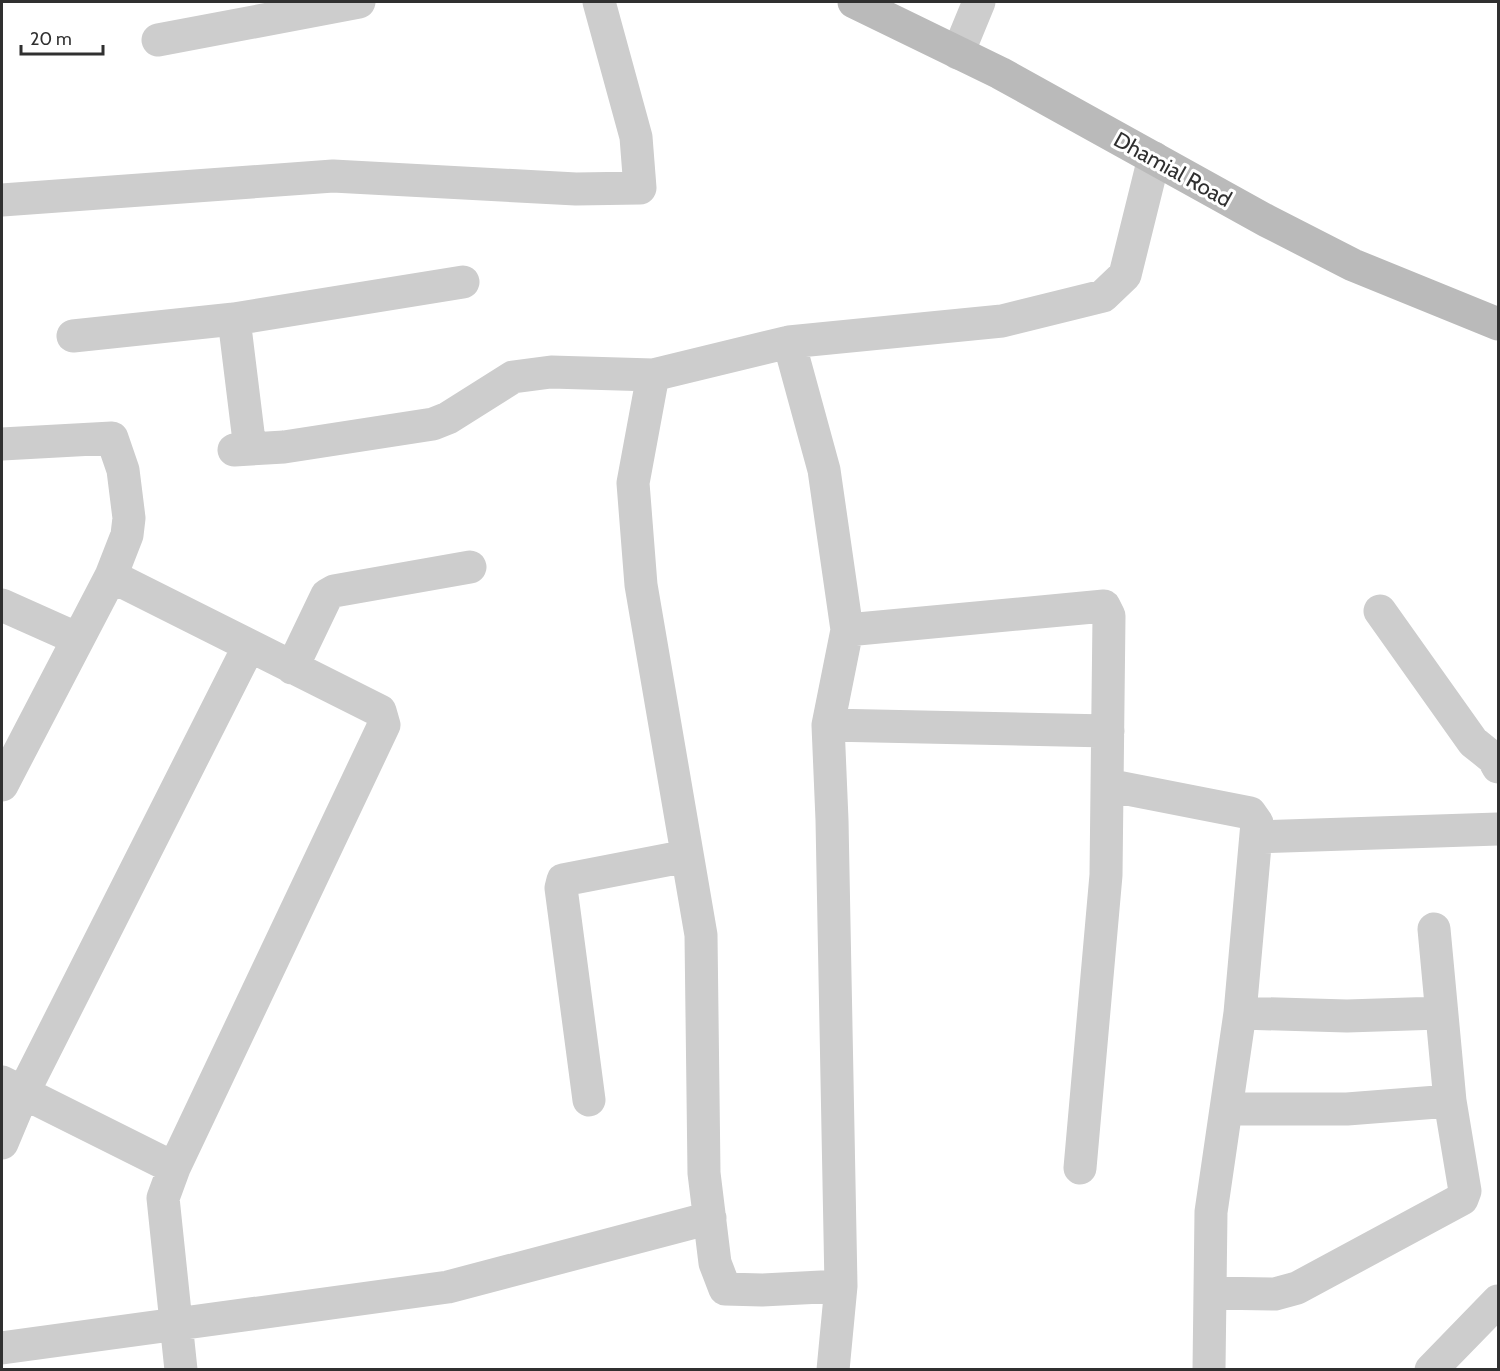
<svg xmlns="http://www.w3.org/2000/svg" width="1500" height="1371" font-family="Cabin,sans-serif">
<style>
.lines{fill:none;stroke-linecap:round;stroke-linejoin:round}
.minor{stroke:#cdcdcd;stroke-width:33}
.secondary{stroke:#bababa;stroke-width:33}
.labels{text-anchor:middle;stroke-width:6;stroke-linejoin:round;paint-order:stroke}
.street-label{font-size:22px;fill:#303030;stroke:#fff}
</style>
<rect width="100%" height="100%" fill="#fff"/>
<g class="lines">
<path class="minor" d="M158,40L359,2
M958,53L979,2
M2,200L333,176L576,189L640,188L636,137L599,2
M234,319L250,449
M73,336L234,319L463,282
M789,342L824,470L847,630L828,725L832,820L841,1286L833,1370
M2,444L112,438L123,470L129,518L127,535L111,576L2,785
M234,450L284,447L433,424L448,418L513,377L551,372L653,375
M111,576L380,711L384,725L174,1168L163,1198L181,1370
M2,605L78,639
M1380,611L1473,742L1493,758L1498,767
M847,630L1104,606L1109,616L1106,875L1080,1168
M292,668L327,595L334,591L470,567
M828,725L1108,731
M1107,785L1250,813L1257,823L1240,1013L1211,1212L1209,1370
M1256,837L1498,829
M1240,1013L1347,1016L1440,1013
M2,1082L174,1168
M589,1100L561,888L563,880L687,856
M1226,1109H1347L1450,1101
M2,1143L23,1093L249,646
M841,1286L762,1290L725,1289L715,1263L704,1173L701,935L641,585L633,483L653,375L789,342L1002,321L1103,296L1125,275L1154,158
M1210,1293L1275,1294L1297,1288L1462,1199L1465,1191L1450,1101L1434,929
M2,1348L448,1287L710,1218
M1431,1370L1498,1301"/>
<path class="secondary" d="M854,2L1000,73L1267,221L1353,265L1498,324"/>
</g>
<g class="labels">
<g class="street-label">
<text transform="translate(1173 169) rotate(29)" y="8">Dhamial Road</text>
</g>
</g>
<rect width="1500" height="1371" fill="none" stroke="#303030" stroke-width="6"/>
<path d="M21 45v9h82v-9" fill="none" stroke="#303030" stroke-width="3"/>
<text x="30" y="45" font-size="18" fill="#303030" stroke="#ffffff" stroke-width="4.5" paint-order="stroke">20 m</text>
</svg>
